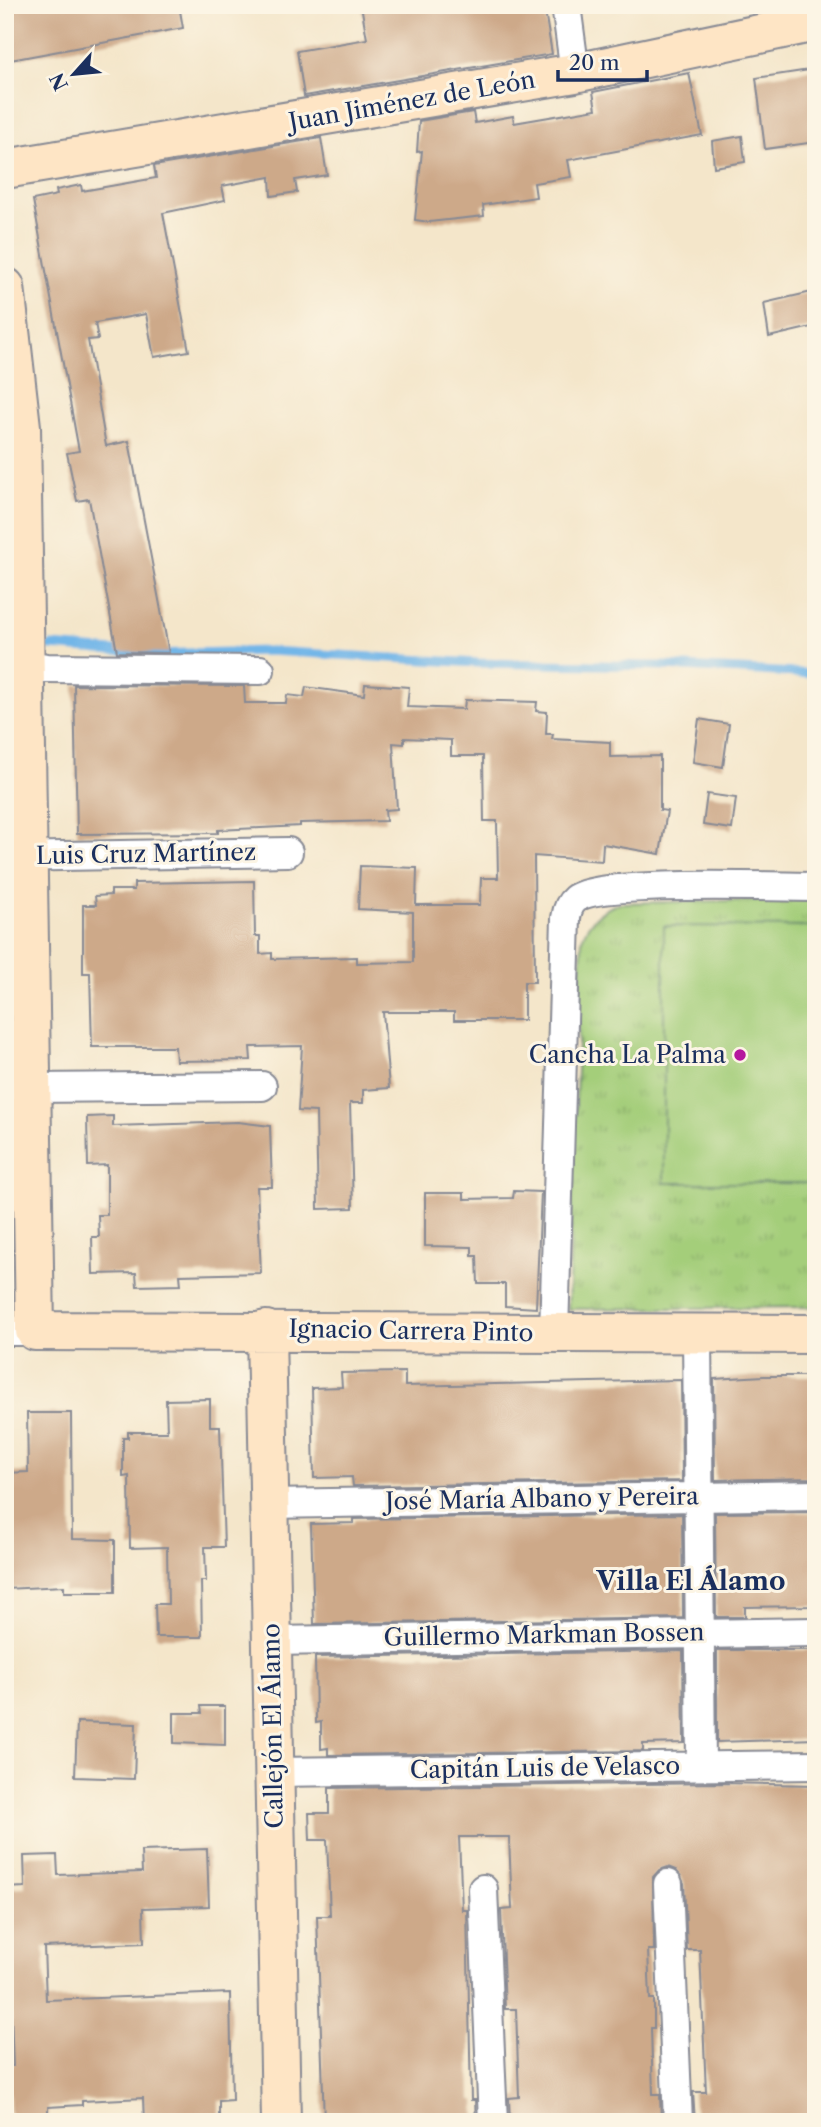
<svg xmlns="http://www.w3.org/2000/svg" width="821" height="2127" font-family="'Libre Caslon Text',serif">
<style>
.grass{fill:url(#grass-tufts);stroke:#607e6c;stroke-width:2}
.garden{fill:#a4ce7a;stroke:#607e6c;stroke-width:2}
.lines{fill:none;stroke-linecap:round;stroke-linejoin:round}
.stream{stroke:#72b6e8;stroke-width:9}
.building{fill:#cda989}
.street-casing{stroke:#888a94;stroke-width:32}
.secondary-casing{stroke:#888a94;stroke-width:42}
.street{stroke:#fff;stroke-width:28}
.secondary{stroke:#fee5c5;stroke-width:38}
.poi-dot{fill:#b5179e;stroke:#fcf5e5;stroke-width:2.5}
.labels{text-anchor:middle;stroke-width:6;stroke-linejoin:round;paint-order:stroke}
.street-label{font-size:24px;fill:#1b2f5e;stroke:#fcf5e5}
.poi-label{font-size:24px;fill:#1b2f5e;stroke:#fcf5e5;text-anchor:end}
.neighbourhood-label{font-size:26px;font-weight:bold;fill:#1b2f5e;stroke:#fcf5e5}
</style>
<defs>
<pattern id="grass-tufts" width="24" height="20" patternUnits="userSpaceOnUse" patternTransform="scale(1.75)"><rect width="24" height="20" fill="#a4ce7a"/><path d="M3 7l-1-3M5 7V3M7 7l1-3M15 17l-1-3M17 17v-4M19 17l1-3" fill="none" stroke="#8db16c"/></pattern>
</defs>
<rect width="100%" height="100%" fill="#fcf5e5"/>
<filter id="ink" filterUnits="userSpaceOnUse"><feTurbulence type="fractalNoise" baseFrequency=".0143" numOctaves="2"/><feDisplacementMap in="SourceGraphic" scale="14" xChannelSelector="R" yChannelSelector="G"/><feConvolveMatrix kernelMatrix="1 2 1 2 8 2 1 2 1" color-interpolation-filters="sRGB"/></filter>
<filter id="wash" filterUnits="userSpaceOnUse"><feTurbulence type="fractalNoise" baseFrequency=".00686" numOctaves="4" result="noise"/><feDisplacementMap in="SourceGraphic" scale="28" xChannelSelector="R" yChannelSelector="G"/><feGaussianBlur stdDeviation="1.57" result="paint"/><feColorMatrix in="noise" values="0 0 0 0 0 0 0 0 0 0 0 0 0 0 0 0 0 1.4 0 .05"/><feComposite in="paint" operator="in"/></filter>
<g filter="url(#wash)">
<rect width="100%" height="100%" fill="#f4e6ca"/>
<path class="grass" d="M816,899V1307L568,1309L582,939C589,919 600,912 618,903Z"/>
<path class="garden" d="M664,926L816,927V1183H664Z"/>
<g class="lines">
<path class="stream" d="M51,646L151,654L269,651L478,663L665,666L816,674"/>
</g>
<g id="blocks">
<path class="building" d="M5,5H179L183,28L5,61Z
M361,5H544L552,54L304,96L297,51L367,39Z
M816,69V142L765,149L756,78Z
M689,73L702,135L568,160L571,177L534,183L536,197L483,205L484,216L429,222L415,220L422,151L417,152L419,121L473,112L475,123L513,116L514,123L596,109L593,92Z
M742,136L745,162L714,167L712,141Z
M321,138L327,175L295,180L297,192L271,196L270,177L222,186L225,200L163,213L189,351L154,357L146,314L95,323L98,339L88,340L106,446L129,441L169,653L117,652L89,499L77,501L67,453L79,451L33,200L57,195L56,190L81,185L82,191L156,178L154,166Z
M816,291V326L769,337L764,303Z
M365,684L409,687L407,707L464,709L465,700L537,702L536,711L547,712L546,734H553L552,739L610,742V757L660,756V810L667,811L660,854L603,844L602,861L534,856L535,982H524V1020H454V1012H383L389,1088L363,1090V1103H350L353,1208L318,1209L316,1112L298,1111L302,1046L250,1047L251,1060L176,1061L175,1047H92L90,973H83V905H96L95,896L111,895V890H134V883L254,881L255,936H260V954L272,953V959L357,957V963L413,962V912L358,909L360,866L417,868L416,905H480L481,878H498L497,821H484L483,756H451V740L404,738V744L393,743L397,809L385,810L386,821L300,823V826L218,830V833L77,834L74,685L244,686L245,703H286L287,695L304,697L306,687L364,695Z
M699,719L729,724L723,767L693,762Z
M707,794L736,798L732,829L703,825Z
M113,1116V1126L238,1122L270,1126L272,1187H257L261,1273L180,1275L181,1285L137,1286L136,1273L93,1274L92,1237H99L98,1215H107V1165L88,1166L87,1117Z
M514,1191L541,1192L536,1308L505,1306V1284H478L477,1256H472V1247L425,1246V1193H464V1199L513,1198Z
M405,1372V1386L681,1380L682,1481L353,1486L352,1477L314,1478L312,1388L342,1387L341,1373Z
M764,1376H816V1478L715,1480L714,1379Z
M210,1399V1426H220L224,1547H205L206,1581H201L202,1637H156L155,1604H168L167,1547L130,1548L129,1476L123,1477V1438H128V1432H167L166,1400Z
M27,1413H71L72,1539L115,1540V1592H64V1586L5,1589V1473L28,1472Z
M816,1512V1606L745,1607V1617H716L715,1513Z
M682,1514L683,1618L314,1624L311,1524L354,1523V1519Z
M717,1650H816V1739L717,1742Z
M683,1651L684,1743L643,1744V1751L328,1755V1748L321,1749V1722L316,1723L315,1657Z
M201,1706H225V1745L174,1743V1713H202Z
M77,1722L136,1724L134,1779L75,1777Z
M722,1783L816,1785V2122H695L693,2092H706L700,1950H687L684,1883L676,1870L668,1867L659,1870L653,1877L654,1950H648L650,1999H654V2028H651L653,2094H660L661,2122H510L509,2098L519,2097L516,2009H505L501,1910L512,1909L509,1837H459L462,1910H467L471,2100H475L476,2122H324L317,1916H330L327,1840H310L309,1813H329V1788Z
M207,1849L209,1906L143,1908L144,1943L44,1947L46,2000L230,1993L232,2100L219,2101V2122H144L143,2098L82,2101V2105L48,2107V2122H11L7,2066H13L9,1959H5V1888L25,1887L24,1856L57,1855L58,1875L142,1872L141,1851Z"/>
</g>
</g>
<g filter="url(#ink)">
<use href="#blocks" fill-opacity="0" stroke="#888a94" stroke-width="2"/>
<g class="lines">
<g class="street-casing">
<path id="street" d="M566,5L575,73
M5,663L47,668L260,670
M5,857L288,852
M5,1085L31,1088L262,1086
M5,1331H35
M554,1333L566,918C567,911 569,904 575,899C598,880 776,887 816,887
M697,1333L701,1765
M268,1504L816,1495
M272,1641L816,1632
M274,1772L816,1765
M668,1884L678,2122
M483,1889L493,2122"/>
</g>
<g class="secondary-casing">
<path id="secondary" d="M5,169L575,73L816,22
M5,287L21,427L35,1331L816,1334
M266,1330L281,2122"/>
</g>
<use href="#street" class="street"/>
<use href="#secondary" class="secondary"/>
</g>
</g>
<circle class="poi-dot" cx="740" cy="1055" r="7"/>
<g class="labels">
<g class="street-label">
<text transform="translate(412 101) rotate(-10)" y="8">Juan Jiménez de León</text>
<text transform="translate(146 854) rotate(-1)" y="8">Luis Cruz Martínez</text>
<text transform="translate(411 1331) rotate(1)" y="8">Ignacio Carrera Pinto</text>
<text transform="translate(542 1499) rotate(-1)" y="8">José María Albano y Pereira</text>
<text transform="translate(544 1635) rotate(-1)" y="8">Guillermo Markman Bossen</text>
<text transform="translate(273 1726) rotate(-91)" y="8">Callejón El Álamo</text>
<text transform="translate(545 1768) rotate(-1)" y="8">Capitán Luis de Velasco</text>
</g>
<g class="poi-label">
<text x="726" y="1063">Cancha La Palma</text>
</g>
<g class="neighbourhood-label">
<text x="691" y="1590">Villa El Álamo</text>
</g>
</g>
<rect width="821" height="2127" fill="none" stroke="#fcf5e5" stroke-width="28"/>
<g transform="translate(74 74) rotate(243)" stroke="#fcf5e5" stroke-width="5" paint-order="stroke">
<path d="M0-5L12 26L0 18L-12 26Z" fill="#1b2f5e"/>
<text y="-10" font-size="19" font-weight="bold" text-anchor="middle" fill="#1b2f5e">N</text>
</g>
<path d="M558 70v10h89v-10" fill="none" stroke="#1b2f5e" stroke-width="3.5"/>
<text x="569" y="70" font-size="21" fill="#1b2f5e" stroke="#fcf5e5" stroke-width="5" paint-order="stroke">20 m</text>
</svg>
